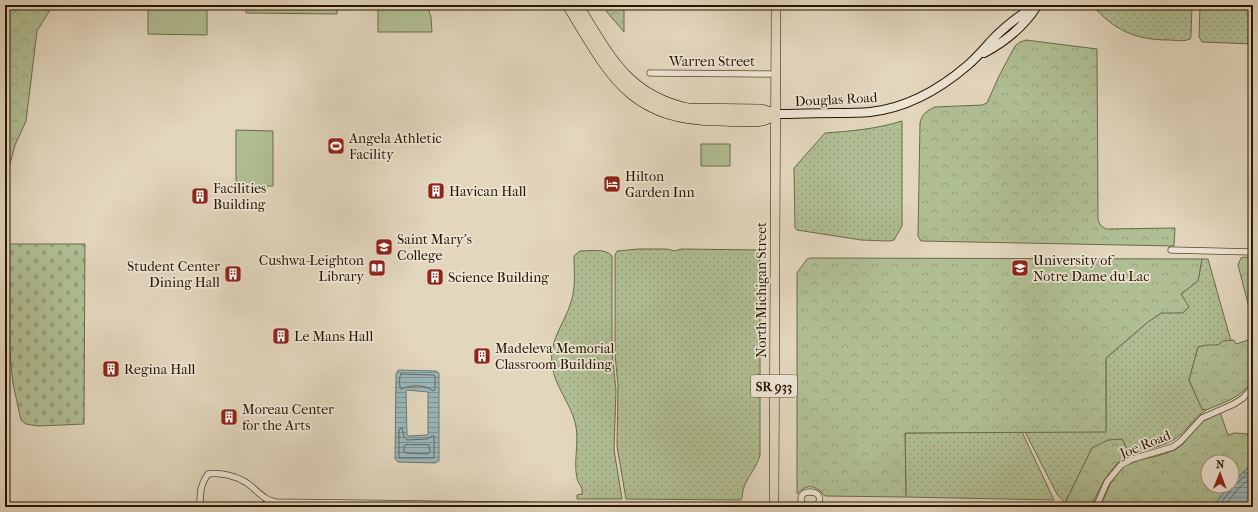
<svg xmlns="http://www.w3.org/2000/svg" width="1258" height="512" font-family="'IM FELL French Canon',serif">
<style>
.grass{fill:url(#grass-dots);stroke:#6c6a4a}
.forest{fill:url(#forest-crowns);stroke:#6c6a4a}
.cemetery{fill:url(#cemetery-stones);stroke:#6c6a4a}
.garden{fill:#b0be93;stroke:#6c6a4a}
.water{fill:url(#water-rules);stroke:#6c7670;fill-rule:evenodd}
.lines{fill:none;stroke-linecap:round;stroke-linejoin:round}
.shore{stroke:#60665e;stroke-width:1}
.street-casing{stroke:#56452f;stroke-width:7}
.secondary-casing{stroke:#281500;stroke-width:10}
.primary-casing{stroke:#281500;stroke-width:10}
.highway-casing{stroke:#281500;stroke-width:12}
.street{stroke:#ece4d4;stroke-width:5.5}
.secondary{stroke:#ece4d4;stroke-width:8}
.primary{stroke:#e2d6bd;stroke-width:9}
.highway{stroke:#e2d6bd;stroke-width:11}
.labels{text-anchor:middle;stroke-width:3.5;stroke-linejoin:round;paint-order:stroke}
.shield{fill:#ece4d4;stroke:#635340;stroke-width:1}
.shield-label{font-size:13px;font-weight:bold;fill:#281500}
.street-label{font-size:14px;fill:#281500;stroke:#ece4d4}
.poi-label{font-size:14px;fill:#281500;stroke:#ece4d4;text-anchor:start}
</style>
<defs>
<pattern id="grass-dots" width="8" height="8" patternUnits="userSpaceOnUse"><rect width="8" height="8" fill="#b0be93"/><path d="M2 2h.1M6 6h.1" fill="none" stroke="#97a27d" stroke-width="1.8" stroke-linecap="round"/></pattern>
<pattern id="forest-crowns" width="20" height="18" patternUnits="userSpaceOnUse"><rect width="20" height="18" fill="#b0be93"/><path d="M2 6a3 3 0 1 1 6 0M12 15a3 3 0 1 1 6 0" fill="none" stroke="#97a27d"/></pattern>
<pattern id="cemetery-stones" width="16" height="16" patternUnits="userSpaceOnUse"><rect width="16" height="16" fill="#b0be93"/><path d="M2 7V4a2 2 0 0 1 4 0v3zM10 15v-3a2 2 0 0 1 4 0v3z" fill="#97a27d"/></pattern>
<pattern id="water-rules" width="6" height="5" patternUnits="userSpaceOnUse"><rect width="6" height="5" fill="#99b6bb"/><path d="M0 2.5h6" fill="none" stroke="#7d9396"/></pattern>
</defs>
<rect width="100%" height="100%" fill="#e2d6bd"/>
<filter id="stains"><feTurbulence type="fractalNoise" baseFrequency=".005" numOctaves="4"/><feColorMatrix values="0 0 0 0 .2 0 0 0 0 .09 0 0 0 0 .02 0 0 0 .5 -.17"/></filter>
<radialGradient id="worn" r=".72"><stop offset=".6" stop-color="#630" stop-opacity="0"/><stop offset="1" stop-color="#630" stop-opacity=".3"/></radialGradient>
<path class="grass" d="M1092,5H1192L1191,36L1190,39C1184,42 1175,40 1169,40C1135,40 1114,30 1092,5Z
M1200,5H1253V44L1202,42L1199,37Z
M902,121V226L894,240L889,241L861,240L797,230L795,228L794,168L825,133C852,131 876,129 902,121Z
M639,249H667L675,251L681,249L759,250L760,265V455C757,467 748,476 744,487C742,492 743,496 741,500L626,499L617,446L618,386L615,354V255L617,251Z
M580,251C590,251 606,248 612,256V352L616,390L614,450L622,499H577V495L582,494C583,485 578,485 577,478C573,461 580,440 575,422C570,403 555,386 552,366C549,339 564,325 571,302C576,288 574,271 574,256Z
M1202,259H1208L1231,341C1225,341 1223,343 1218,345C1213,346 1206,345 1198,347L1189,380L1202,409L1206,410C1195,417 1189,428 1179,436C1165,447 1146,449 1129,454L1122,439L1092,448L1065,503L1057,494L1025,432L1106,431V358L1148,322L1161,313L1181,294L1198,281Z
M1022,432L1054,500L906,497L905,433Z"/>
<path class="forest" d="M5,5H9L11,9L13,10H16L19,8V5H53L37,31L26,121L15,145L5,183Z
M601,5H624V32Z
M1026,40L1097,49L1098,219L1100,225L1106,229L1175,228L1174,246L921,241L918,236L920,123C922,114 926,111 935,107L982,105L987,103L999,76L1015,46L1020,42Z
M1245,257L1253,258V323L1238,265L1241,258Z
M811,258L1202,259L1198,281L1181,294L1189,307L1183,313H1161L1148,322L1106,358V432L905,433L906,497L825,496C816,485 807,483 797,494V273L807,259Z
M1234,340L1236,344L1248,340C1250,350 1257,371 1252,380C1244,397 1222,403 1206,410L1202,409L1189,380L1198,347L1206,345H1218L1223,341Z
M5,386L9,416V507H5Z
M1220,412L1228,435L1235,433L1249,434C1258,465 1251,463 1232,484V462H1208V486H1230L1221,496L1213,507H1100L1110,484L1123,466L1139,460L1157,456L1175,450L1183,444L1198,425L1209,417Z
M1122,439L1129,454C1109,468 1101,485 1091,507H1076L1065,503L1092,448L1108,440Z"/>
<path class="cemetery" d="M7,244H85L84,424L38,426L26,424L21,420L13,384L5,306V245Z"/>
<path class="garden" d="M148,5H207V35L148,34Z
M246,5H337V14L246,13Z
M378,5H427L431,17L432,32H378Z
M236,130L273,131V186H236Z
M701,144H730V166H701Z"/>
<path class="water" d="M398,370L436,371L439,373V461L435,463L398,462L395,459L396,374ZM407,390L428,392V434L427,435L409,436L407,435L406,391Z
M1253,460V507H1213L1221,496L1230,486H1232V484L1249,467Z"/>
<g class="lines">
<path class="shore" d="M401,374L434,375L435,376V389L433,391C425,384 410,385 401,389C399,386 399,377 401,374Z
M402,428L404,437L407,440L427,439L432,436H434V458H399V430Z
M429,445L430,452L428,454L406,453L404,452V447L405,445Z
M1218,507L1233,487L1253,468
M1224,507L1237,490L1253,475"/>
<g class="street-casing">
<path id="street" d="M650,73L775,74
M1171,250L1253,252
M200,507C200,494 200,485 208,474C221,472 236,476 247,483C257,490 263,500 276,502L674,507
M262,507L269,501
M786,507L804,506
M805,507C788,487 832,487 816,507
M825,507L828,506L836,507
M1096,507L1107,482L1121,465L1132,459L1173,447L1181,441L1202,418L1234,404L1243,398L1253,387"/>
</g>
<g class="secondary-casing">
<path id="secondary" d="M984,53C1005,42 1024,26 1037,6
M775,114C795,114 816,113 836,113C847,113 859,113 870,112C907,108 940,89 968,65C977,57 983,50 991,41C1004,27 1020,15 1036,5"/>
</g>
<g class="primary-casing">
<path id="primary" d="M774,507L776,5"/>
</g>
<g class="highway-casing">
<path id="highway" d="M568,5C610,73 628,119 718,120C730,120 751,122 761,120C766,120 771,116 775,114
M577,5C608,54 626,96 688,109L761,110L775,114"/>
</g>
<use href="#street" class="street"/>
<use href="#secondary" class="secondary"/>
<use href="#primary" class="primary"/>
<use href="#highway" class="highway"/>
</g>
<defs>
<g id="stadium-square" transform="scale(0.9)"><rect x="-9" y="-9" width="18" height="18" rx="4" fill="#8f2418" stroke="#ece4d4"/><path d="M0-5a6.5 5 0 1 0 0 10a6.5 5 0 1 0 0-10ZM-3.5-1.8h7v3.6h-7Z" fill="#fff"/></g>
<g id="hotel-square" transform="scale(0.9)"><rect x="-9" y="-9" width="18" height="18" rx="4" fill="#8f2418" stroke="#ece4d4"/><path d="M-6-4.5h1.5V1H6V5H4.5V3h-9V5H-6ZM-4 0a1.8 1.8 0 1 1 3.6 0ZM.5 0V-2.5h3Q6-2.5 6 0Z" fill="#fff"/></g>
<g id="building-square" transform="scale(0.9)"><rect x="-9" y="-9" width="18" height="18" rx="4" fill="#8f2418" stroke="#ece4d4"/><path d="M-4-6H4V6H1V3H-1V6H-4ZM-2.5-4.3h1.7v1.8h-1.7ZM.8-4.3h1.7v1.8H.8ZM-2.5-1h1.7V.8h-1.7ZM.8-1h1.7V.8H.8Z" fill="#fff"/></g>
<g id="university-square" transform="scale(0.9)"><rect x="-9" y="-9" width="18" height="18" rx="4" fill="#8f2418" stroke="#ece4d4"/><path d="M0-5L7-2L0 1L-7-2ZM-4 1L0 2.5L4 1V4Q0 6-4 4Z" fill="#fff"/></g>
<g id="library-square" transform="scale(0.9)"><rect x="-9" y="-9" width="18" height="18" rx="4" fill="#8f2418" stroke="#ece4d4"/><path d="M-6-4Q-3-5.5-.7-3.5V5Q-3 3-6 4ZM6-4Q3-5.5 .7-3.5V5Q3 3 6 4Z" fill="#fff"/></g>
</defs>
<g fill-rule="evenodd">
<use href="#stadium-square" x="336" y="146"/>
<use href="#hotel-square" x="612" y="184"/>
<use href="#building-square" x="436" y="191"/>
<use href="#building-square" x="200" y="196"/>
<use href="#university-square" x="384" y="247"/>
<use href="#library-square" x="377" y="268"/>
<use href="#university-square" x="1020" y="268"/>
<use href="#building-square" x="233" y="274"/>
<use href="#building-square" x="435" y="277"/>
<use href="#building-square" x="281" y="336"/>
<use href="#building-square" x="482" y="356"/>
<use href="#building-square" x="111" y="369"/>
<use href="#building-square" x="229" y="417"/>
</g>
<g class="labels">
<rect class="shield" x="751" y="375" width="46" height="22" rx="3"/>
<g class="shield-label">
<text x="774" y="391">SR 933</text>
</g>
<g class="street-label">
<text x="712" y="66">Warren Street</text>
<text transform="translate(836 99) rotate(-3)" y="5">Douglas Road</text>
<text transform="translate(761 290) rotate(-90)" y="5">North Michigan Street</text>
<text transform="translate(1145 444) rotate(-22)" y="5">Joe Road</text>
</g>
<g class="poi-label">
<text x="349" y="143">Angela Athletic<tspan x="349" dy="16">Facility</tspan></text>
<text x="625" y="181">Hilton<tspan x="625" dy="16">Garden Inn</tspan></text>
<text x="213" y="193">Facilities<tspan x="213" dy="16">Building</tspan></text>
<text x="449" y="196">Havican Hall</text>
<text x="397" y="244">Saint Mary's<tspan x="397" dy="16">College</tspan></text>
<text x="364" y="265" text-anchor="end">Cushwa-Leighton<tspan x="364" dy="16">Library</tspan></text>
<text x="1033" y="265">University of<tspan x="1033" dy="16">Notre Dame du Lac</tspan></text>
<text x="220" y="271" text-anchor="end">Student Center<tspan x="220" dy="16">Dining Hall</tspan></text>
<text x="448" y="282">Science Building</text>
<text x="294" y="341">Le Mans Hall</text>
<text x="495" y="353">Madeleva Memorial<tspan x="495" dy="16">Classroom Building</tspan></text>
<text x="124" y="374">Regina Hall</text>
<text x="242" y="414">Moreau Center<tspan x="242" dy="16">for the Arts</tspan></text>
</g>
</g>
<rect width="1258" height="512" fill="none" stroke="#e2d6bd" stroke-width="20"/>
<rect x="6" y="6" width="1246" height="500" fill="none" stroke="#281500" stroke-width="2"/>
<rect x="10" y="10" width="1238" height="492" fill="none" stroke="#281500"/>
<g transform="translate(1220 474) rotate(1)"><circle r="19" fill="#ece4d4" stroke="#9e917f"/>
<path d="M0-3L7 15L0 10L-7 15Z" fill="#8f2418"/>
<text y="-6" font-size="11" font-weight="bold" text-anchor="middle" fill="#281500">N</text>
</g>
<rect width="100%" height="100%" filter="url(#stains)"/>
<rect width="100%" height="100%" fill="url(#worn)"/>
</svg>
